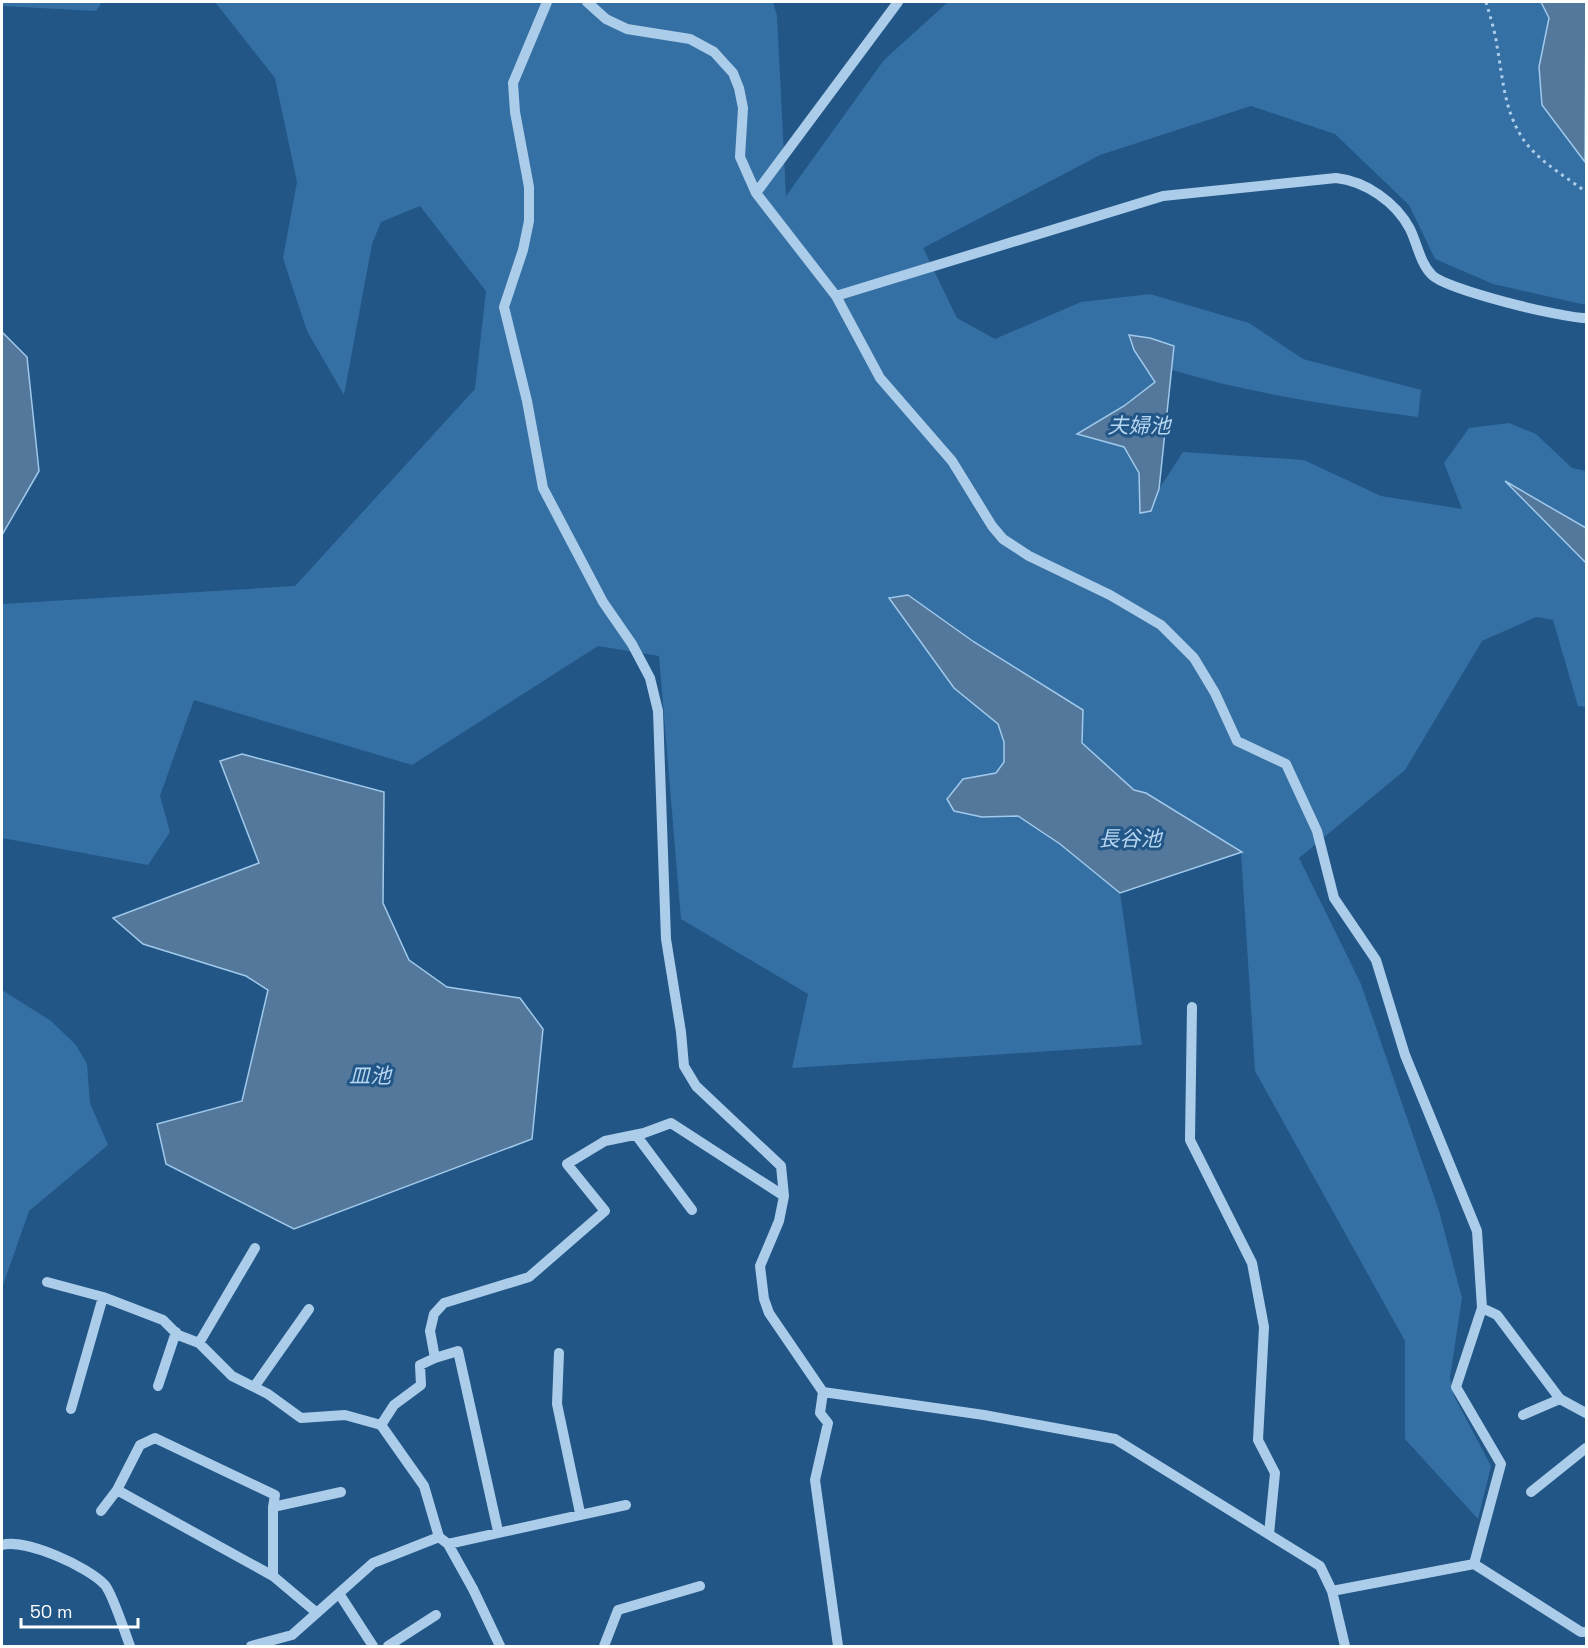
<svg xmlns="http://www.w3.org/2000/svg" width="1588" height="1648" font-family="'Space Grotesk','Noto Sans JP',sans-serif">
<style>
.green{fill:#3570a4}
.water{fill:#53789b;stroke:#a0c9eb;stroke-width:1.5}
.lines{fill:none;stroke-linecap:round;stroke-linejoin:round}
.path{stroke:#accdea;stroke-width:3;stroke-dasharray:3 4.5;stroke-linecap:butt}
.minor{stroke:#accdea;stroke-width:10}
.labels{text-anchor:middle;stroke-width:6;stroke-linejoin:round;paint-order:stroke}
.water-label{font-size:21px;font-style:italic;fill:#b7d6f1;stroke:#215687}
</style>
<rect width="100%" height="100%" fill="#215687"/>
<path class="green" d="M2,2H102L96,11L2,6Z
M215,2H773L777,16L786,196L884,60L948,2H1541L1549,18L1539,67L1542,105L1585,162L1586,305L1493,284L1435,259L1409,205L1335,134L1251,106L1100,155L923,248L957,318L995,339L1081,302L1150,294L1249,323L1303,359L1421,390L1418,417C1335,406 1252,394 1172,370L1174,346L1130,335L1134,350L1155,382L1124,406L1077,434L1124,447L1139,473L1140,513L1151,511L1159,489L1183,452L1304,460L1381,496L1462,509L1444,463L1469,428L1509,423L1536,434L1572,468L1586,471V528L1507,483L1586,563V707L1578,706L1553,620L1536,617L1482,641L1405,770L1299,858L1361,984L1439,1211L1462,1298L1450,1377L1454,1396L1491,1466L1478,1519L1405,1439V1341L1255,1071L1241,852L1120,893L1142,1045L792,1068L808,994L681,919L659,656L598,646L412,765L194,700L160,796L170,832L148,865L2,838V604L295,586L475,389L486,291L420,206L381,222L372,244L344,395L307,331L283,258L297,182L275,78Z
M2,990L51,1021L76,1045L87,1064L90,1103L108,1145L29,1211L2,1288Z"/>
<path class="water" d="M1541,2H1586L1585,162L1542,105L1539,67L1549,18Z
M2,332L27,357L39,471L2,535Z
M1129,335L1150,338L1174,346L1159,489L1151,511L1140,513L1139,473L1124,447L1077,434L1124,406L1155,382L1134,350Z
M1505,481L1586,528V563Z
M908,595L974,642L1083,710L1082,743L1134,790L1146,793L1242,852L1120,893L1060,844L1018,816L982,817L954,811L947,799L963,779L996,773L1004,762V742L998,724L954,688L889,598Z
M242,754L384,792L383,903L409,960L447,987L520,998L543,1029L532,1139L294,1229L166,1164L157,1124L242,1101L268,990L246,976L143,944L113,918L259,863L220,761Z"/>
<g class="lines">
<path class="path" d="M1486,2C1490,16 1495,31 1497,46C1503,79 1504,110 1523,139C1538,161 1565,176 1586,192"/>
<path class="minor" d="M547,2L513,83L515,112L529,187V221L523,250L504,307L527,401L543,488L603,602L632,644L650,678L658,711L666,939L681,1032L684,1066L696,1086L781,1166L784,1196L779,1221L760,1266L764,1299L769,1313L823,1392L820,1413L828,1423L815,1480L838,1646
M587,2L606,19L627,29L690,39L714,52L733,73L739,88L743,108L740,157L756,193L836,296L880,378L952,461L992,526L1003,539L1029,556L1110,595L1161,625L1194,658L1215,693L1237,741L1286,764L1317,831L1334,898L1376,960L1405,1055L1477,1231L1482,1308L1497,1315L1560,1399L1586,1413
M756,193L898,2
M836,296L1163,196L1336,178C1365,181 1396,202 1410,229C1417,243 1420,263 1432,275C1447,290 1562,318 1586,318
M1192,1007L1190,1140L1252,1263L1264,1327L1258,1440L1275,1473L1269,1534
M636,1135L692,1210
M47,1282L103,1297
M199,1343L255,1248
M559,1353L557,1404L580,1513
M435,1358L458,1351L498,1531
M158,1386L176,1332
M254,1387L309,1309
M823,1392L984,1415L1115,1439L1320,1566L1332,1591L1345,1646
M71,1409L103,1297L163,1320L178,1335L199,1343L232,1376L268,1394L301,1418L345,1415L381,1425L424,1486L439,1537L448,1544L473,1589L500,1646
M1523,1415L1560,1399
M381,1425L394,1405L421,1385L420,1365L435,1358L430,1331L434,1314L444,1303L529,1277L605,1211L567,1164L605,1141L644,1133L671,1123L784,1196
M155,1438L275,1495L273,1507V1576L117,1490L140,1445Z
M1531,1492L1586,1448
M273,1507L341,1492
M101,1511L117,1490
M448,1544L626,1505
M2,1545C25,1538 89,1567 105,1585C113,1595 125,1633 130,1646
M1474,1564L1501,1464L1456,1387L1482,1308
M273,1576L317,1613
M1332,1591L1474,1564L1581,1632H1586
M340,1595L373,1646
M251,1646L292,1635L373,1563L439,1537
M388,1646L436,1615
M604,1646L618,1610L700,1586"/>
</g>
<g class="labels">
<g class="water-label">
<text x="1139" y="433">夫婦池</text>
<text x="1130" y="846">長谷池</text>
<text x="370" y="1083">皿池</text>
</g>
</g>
<rect width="1588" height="1648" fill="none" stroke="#ffffff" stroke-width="6"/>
<path d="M21 1618v9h117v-9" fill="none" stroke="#ffffff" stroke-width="3"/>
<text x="30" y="1618" font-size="18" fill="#ffffff" stroke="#215687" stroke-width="4.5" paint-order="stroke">50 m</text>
</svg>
